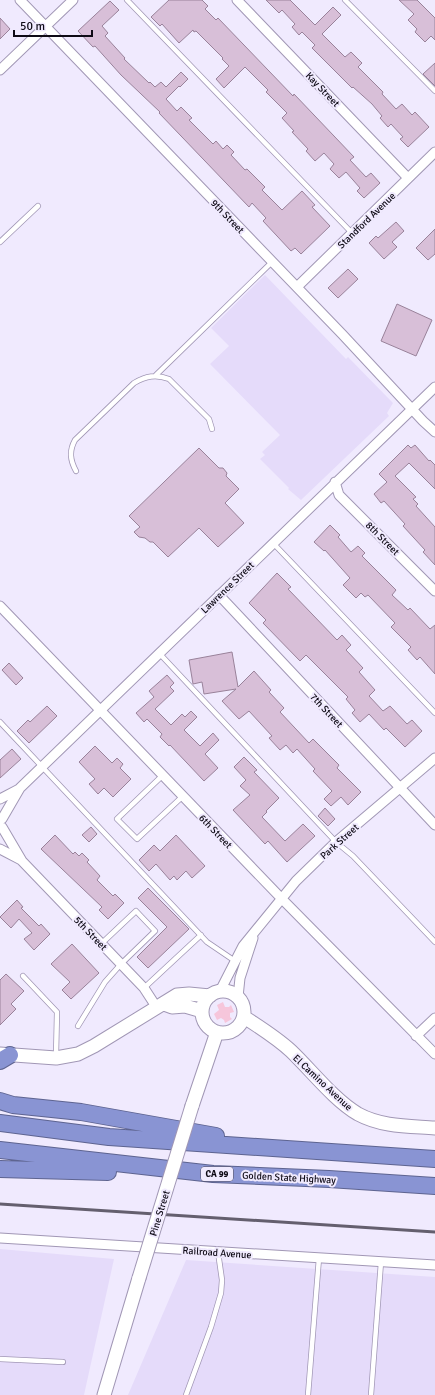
<svg xmlns="http://www.w3.org/2000/svg" width="435" height="1395" font-family="Signika,sans-serif">
<style>
.built{fill:#e5dbfa}
.grass{fill:#f6c6db}
.building{fill:#d8bfd8;stroke:#99829a}
.lines{fill:none;stroke-linecap:round;stroke-linejoin:round}
.lane-casing{stroke:#a197b5;stroke-width:6}
.street-casing{stroke:#a197b5;stroke-width:11}
.secondary-casing{stroke:#a197b5;stroke-width:15}
.highway-casing{stroke:#5e6490;stroke-width:18}
.lane{stroke:#fff;stroke-width:4.5}
.street{stroke:#fff;stroke-width:9}
.secondary{stroke:#fff;stroke-width:13}
.highway{stroke:#8994d3;stroke-width:16}
.rail{stroke:#645f6e;stroke-width:3}
.secondary-bridge-casing{stroke:#a197b5;stroke-width:15;stroke-linecap:butt}
.secondary-bridge{stroke:#fff;stroke-width:13}
.labels{text-anchor:middle;stroke-width:4;stroke-linejoin:round;paint-order:stroke}
.shield{fill:#f0eafe;stroke:#524d5b;stroke-width:1}
.shield-label{font-size:9px;font-weight:bold;fill:#0e0a15}
.street-label{font-size:10px;fill:#0e0a15;stroke:#f0eafe}
</style>
<rect width="100%" height="100%" fill="#f0eafe"/>
<path class="built" d="M265,275L346,359L348,357L393,403L387,413L389,416L301,500L288,489L289,488L260,459L265,455L262,452L280,435L210,364L229,346L211,328Z
M0,1249L114,1259L84,1395H0Z
M186,1260L435,1277V1395H128Z"/>
<path class="grass" d="M223,1002L225,1007H229L231,1005L234,1012L230,1013V1017L232,1019L225,1023L224,1020L221,1018L217,1020L214,1014L219,1010L217,1005Z"/>
<path class="building" d="M169,0H202L208,6L205,9L216,20L218,18L293,96L294,94L354,157L350,160L366,177L371,173L380,183L364,198L357,191L360,188L346,172L339,178L330,169L334,164L324,153L315,161L306,151L308,149L292,132L294,131L282,118L287,113L266,92L268,90L245,67L224,88L216,79L229,66L222,59L223,58L196,31L194,32L193,30L179,43L162,24L160,26L151,17Z
M266,0H290L315,25L333,7L341,15L322,34L345,57L351,52L362,63L358,67L383,92L382,94L396,109L402,104L412,115L415,112L429,127L408,147L400,139L403,137L391,124L388,127L380,118L382,116L372,104L353,87L352,88L312,48L315,45L302,32L299,35L292,27L295,24L282,10L279,13Z
M399,0H417L435,18V40L431,36L425,42L415,32L417,29L408,20L414,14Z
M110,1L119,10L102,26L108,33L105,36L125,58L124,59L149,83L150,82L155,87L161,82L166,87L181,72L188,79L180,87L179,86L166,99L177,111L181,107L192,118L189,120L213,144L216,141L223,149L227,145L234,152L231,155L245,170L247,169L265,187L262,190L282,210L302,191L315,205L312,207L330,226L301,254L295,248L291,251L263,221L266,218L252,203L249,207L159,113L160,112L121,75L95,46L93,47L78,31Z
M0,18L10,29L0,39Z
M435,63V86L423,74Z
M396,222L404,231L392,242L397,247L384,259L369,243L376,236L378,238Z
M435,229V254L428,260L416,248Z
M348,269L358,279L338,298L328,288Z
M397,304L432,320L416,356L381,341Z
M408,445L411,448L415,445L429,461L430,460L435,465V489L409,463L395,476L416,497L413,499L418,504L416,506L435,527V565L423,552L425,550L403,526L405,524L384,501L381,503L374,494L387,482L379,474Z
M199,448L219,468H223L227,473L226,476L239,489L225,503L244,523L218,547L199,528L168,557L153,542H150L145,538L139,537L134,532L140,527L129,516Z
M330,525L340,535L338,537L351,552L358,546L365,553L362,556L396,590L392,595L408,610L410,608L430,629L435,625V674L420,657L417,660L408,650L411,647L391,627L395,623L368,595L365,597L361,593L356,598L343,585L350,578L325,550L324,551L314,542Z
M277,573L291,587L288,589L337,640L342,635L351,645L346,650L363,668L359,672L375,690L369,696L383,711L390,706L407,724L412,720L422,731L405,747L386,728L384,730L369,714L360,722L352,713L355,710L346,699L348,697L306,655L300,661L263,623L266,620L249,603Z
M232,652L238,687L254,671L271,690L269,692L284,708L280,712L309,743L313,739L339,765L337,768L361,792L348,805L341,797L331,806L324,799L332,791L313,771L315,769L297,749L293,753L286,745L280,750L269,738L272,736L249,711L239,719L222,701L236,689L204,694L202,682L193,684L189,660Z
M9,663L23,678L16,685L2,670Z
M167,675L174,683L170,687L174,691L155,709L171,725L182,714L185,717L191,711L197,717L184,730L200,746L213,733L219,740L205,754L218,768L204,781L170,745L169,746L160,737L162,734L147,719L144,722L136,713L154,697L149,691Z
M47,706L57,716L29,743L17,731L28,720L30,722Z
M95,746L112,763L117,758L123,764L120,768L131,779L113,797L104,788L98,794L89,784L95,779L79,762Z
M12,749L21,759L0,778V760Z
M244,757L257,770L254,772L279,798L266,811L267,812L262,817L285,841L303,824L315,836L287,862L268,841L265,844L233,810L250,795L240,786L246,780L234,767Z
M325,808L335,819L328,826L318,816Z
M91,827L97,834L89,842L82,835Z
M55,835L73,854L75,852L79,856L82,853L89,860L87,862L100,876L97,880L113,896L115,894L124,903L108,919L99,910L102,907L41,849Z
M176,835L205,866L192,878L186,871L177,880L174,876L170,880L156,864L149,871L139,860L154,845L160,851Z
M148,888L189,929L148,968L137,957L167,927L138,898Z
M17,900L23,907L21,908L39,926L41,924L50,934L34,950L24,939L32,933L19,919L11,928L0,917Z
M72,944L99,973L71,999L62,990L70,982L51,964Z
M6,974L24,991L11,1004L16,1009L0,1025V980Z"/>
<g class="lines">
<g class="lane-casing">
<path id="lane" d="M127,0L352,233
M345,0L435,91
M0,242L38,206
M156,375L272,262
M76,471C70,460 69,451 75,440L134,383C146,376 156,374 169,379L209,419L212,429
M273,543L435,713
M159,653L336,842L353,856L435,942
M0,722L207,942L235,961
M163,775L117,819L137,839L183,796
M23,976L57,1012L56,1056
M144,988L201,935
M78,1026L105,982L121,964L155,931L136,911L101,944
M0,1359L63,1362
M186,1395L211,1327L221,1293L222,1280L218,1252
M308,1395L319,1258
M371,1395L381,1262"/>
</g>
<g class="street-casing">
<path id="street" d="M20,0L342,334L423,421L435,432
M237,0L408,178
M0,70L73,0
M297,287L435,152
M335,482L339,495L435,591
M219,595L435,825
M0,606L281,898L435,1054
M0,799L19,789
M2,819L20,788L435,387
M2,827L22,861L144,988L157,1008
M0,849L21,860
M220,991L243,946L296,881L336,842L435,758
M238,997L240,978L253,938
M416,1036L435,1018
M0,1238L435,1265"/>
</g>
<g class="secondary-casing">
<path id="secondary" d="M202 1012a21 21 0 1 1 42 0a21 21 0 1 1-42 0Z
M164,1004L172,1007L185,1006L202,1011
M244,1017C261,1028 277,1038 291,1051C311,1070 334,1100 358,1114C382,1127 409,1126 435,1128
M0,1054L56,1058L78,1054L94,1046L177,995L189,994L210,996
M192,1106L217,1032
M104,1395L139,1278"/>
</g>
<g class="highway-casing">
<path id="highway" d="M0,1061L10,1055
M0,1101L13,1105L81,1112L216,1136
M0,1123L109,1137L435,1159
M0,1150L213,1174L329,1179L435,1186
M0,1169L108,1172"/>
</g>
<use href="#lane" class="lane"/>
<use href="#street" class="street"/>
<use href="#secondary" class="secondary"/>
<use href="#highway" class="highway"/>
<path class="rail" d="M0,1204L435,1232"/>
<g class="secondary-bridge-casing">
<path id="secondary-bridge" d="M139,1278L192,1106"/>
</g>
<use href="#secondary-bridge" class="secondary-bridge"/>
</g>
<g class="labels">
<rect class="shield" x="201" y="1167" width="32" height="14" rx="3"/>
<g class="shield-label">
<text x="217" y="1177">CA 99</text>
</g>
<g class="street-label">
<text transform="translate(323 89) rotate(46)" y="4">Kay Street</text>
<text transform="translate(228 216) rotate(46)" y="4">9th Street</text>
<text transform="translate(366 220) rotate(-44)" y="4">Standford Avenue</text>
<text transform="translate(383 538) rotate(45)" y="4">8th Street</text>
<text transform="translate(227 587) rotate(-44)" y="4">Lawrence Street</text>
<text transform="translate(327 710) rotate(47)" y="4">7th Street</text>
<text transform="translate(216 831) rotate(46)" y="4">6th Street</text>
<text transform="translate(339 841) rotate(-42)" y="4">Park Street</text>
<text transform="translate(91 933) rotate(46)" y="4">5th Street</text>
<text transform="translate(323 1082) rotate(43)" y="4">El Camino Avenue</text>
<text transform="translate(289 1177) rotate(3)" y="4">Golden State Highway</text>
<text transform="translate(159 1213) rotate(-73)" y="4">Pine Street</text>
<text transform="translate(217 1252) rotate(4)" y="4">Railroad Avenue</text>
</g>
</g>
<path d="M14 30v6h78v-6" fill="none" stroke="#0e0a15" stroke-width="2"/>
<text x="20" y="30" font-size="12" fill="#0e0a15" stroke="#f0eafe" stroke-width="3" paint-order="stroke">50 m</text>
</svg>
